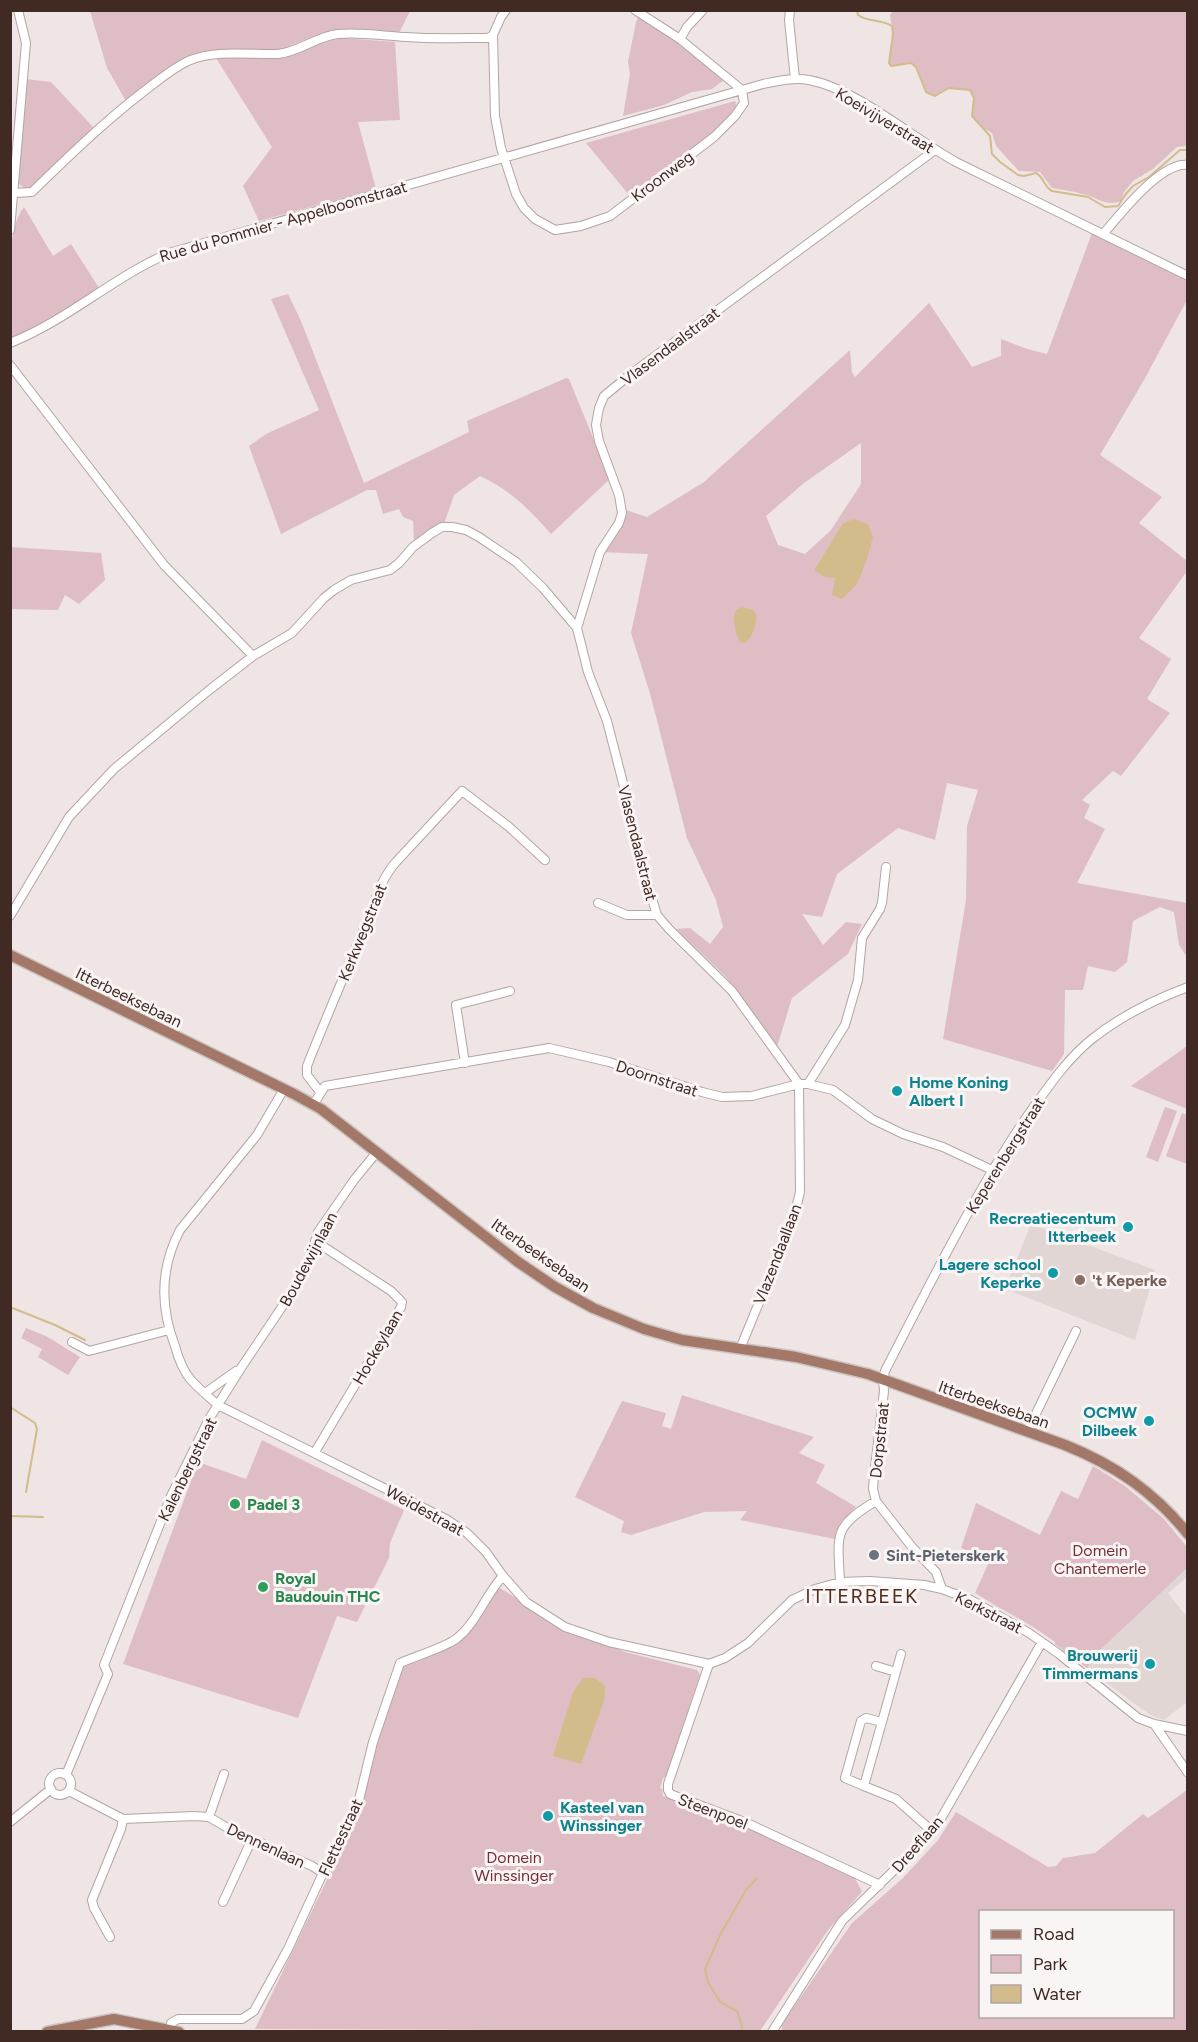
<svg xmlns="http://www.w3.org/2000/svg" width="1198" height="2042" font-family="Figtree,sans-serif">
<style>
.built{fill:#e2d6d5}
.green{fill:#dfbdc4;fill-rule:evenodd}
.water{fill:#d3bc8c}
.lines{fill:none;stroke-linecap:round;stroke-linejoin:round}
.stream{stroke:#d3bc8c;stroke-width:2}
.minor-casing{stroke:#b3a5a2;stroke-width:10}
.major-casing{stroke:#cac3c1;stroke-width:13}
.minor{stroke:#fff;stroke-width:8}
.major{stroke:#a47868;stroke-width:10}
.culture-dot{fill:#0f9aa8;stroke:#faf5f5;stroke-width:2}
.education-dot{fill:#8d6e63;stroke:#faf5f5;stroke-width:2}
.leisure-dot{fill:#2e9e5b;stroke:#faf5f5;stroke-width:2}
.worship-dot{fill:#6b7280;stroke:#faf5f5;stroke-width:2}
.labels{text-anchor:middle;stroke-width:6;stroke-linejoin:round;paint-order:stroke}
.street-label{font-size:16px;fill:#402a23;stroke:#faf5f5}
.culture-label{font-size:16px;font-weight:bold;fill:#0d838f;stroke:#faf5f5;text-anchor:end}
.education-label{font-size:16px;font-weight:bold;fill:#785e54;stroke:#faf5f5;text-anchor:start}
.leisure-label{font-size:16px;font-weight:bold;fill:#27864d;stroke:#faf5f5;text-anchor:start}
.park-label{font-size:16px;fill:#782c33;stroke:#faf5f5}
.worship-label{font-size:16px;font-weight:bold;fill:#5b616d;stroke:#faf5f5;text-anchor:start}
.quarter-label{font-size:20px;letter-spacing:1.5px;fill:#532c1e;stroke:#faf5f5}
</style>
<rect width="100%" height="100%" fill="#eee5e4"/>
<path class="built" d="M1031,1224L1155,1270L1135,1340L1005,1289Z
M1187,1567V1577L1168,1593L1187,1617V1702L1164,1720L1153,1716L1140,1708L1087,1668L1098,1652Z"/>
<path class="green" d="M90,11H410L399,33L348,30L319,34L280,50L237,51L186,58L156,76L126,101L107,68Z
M893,11H1187V146L1177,147L1153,169L1133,181L1124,192L1121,201C1104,207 1098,197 1082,194C1073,191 1062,190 1052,188L1040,172L1019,171L996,146L992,133L980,126L972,116L974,98L970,91L949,88L935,96L926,92L916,67L911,63L891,66L889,63L893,34L890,15Z
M639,16L683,46L724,80L712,89L692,92L664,105L623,116L630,74L628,62L636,22Z
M343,38L395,42L400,120L358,122L376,189L259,221L243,186L272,147L216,58L311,45Z
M26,79L51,82L94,128L30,189L26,190L18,183Z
M735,101L737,106C715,138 661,171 629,195L586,143Z
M24,207L53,256L71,244L99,288L50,320L12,338L11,337C11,303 3,233 24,207Z
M1092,233L1187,281V300L1144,380L1100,455L1162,497L1139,523L1187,561V571L1139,638L1171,659L1147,699L1170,713L1121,776L1113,771L1082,800L1090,805L1084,818L1105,829L1077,883L1187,903V957L1179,945L1174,912L1160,907L1133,921L1127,962L1115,972L1088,966L1083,990H1065L1064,1054L1052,1071L943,1039L966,900L967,826L978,790L947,783L935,840L898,828L837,874L822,917L802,914L823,945L846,922L862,924L848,954L792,998L777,1047L726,977L676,929L690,928L710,944L723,927L716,900L687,838L651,697L631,633L648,554L600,552L622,513L626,510L647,517L704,482L850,350L852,372L855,377L929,303L972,367L1001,356V339L1027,349L1047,354ZM861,443V484L831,530L805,554L778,545L766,516L804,483ZM842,524V599L835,578L814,570Z
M288,294L301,321L364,483L469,432L467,421L566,378L569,379L610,479L551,534C529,509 510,490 480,476L454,495L444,524L414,542L413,521L403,517L399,509L383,514L376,490H367L281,534L249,446L266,434L319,410L271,299Z
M11,547L101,553L105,580L79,604L65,595L58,610L11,609Z
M1187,1046V1109L1131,1086Z
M1165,1107L1177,1111L1158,1162L1146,1157Z
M1182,1113L1187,1115V1164L1166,1156Z
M26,1328L46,1336L80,1357L68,1375L38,1357L42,1349L21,1338Z
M682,1395L814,1437L799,1453L825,1465L816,1483L856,1507L840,1523L835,1539L740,1520L747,1511L704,1512L631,1535L621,1532L624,1521L575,1497L622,1401L666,1413L662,1426L671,1429Z
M262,1440L404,1510L390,1543L389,1558L357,1622L337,1616L298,1718L123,1664L198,1462L246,1479Z
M1093,1466L1125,1486L1164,1519L1187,1547L1188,1567L1098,1652L1087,1668L1055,1644V1642C1030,1623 1001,1610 975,1593L990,1560L961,1548L976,1503L1040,1535L1061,1491L1078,1499Z
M498,1587L569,1630L625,1652L697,1670L700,1675L666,1776L663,1778L660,1788L662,1789L663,1796L735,1821L854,1877L862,1891L860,1894L828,1930L760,2031L255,2029L361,1809L376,1744L402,1667L461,1639Z
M1187,1790V2031H782V2024L852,1923L903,1878L938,1840L956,1812L1048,1867L1056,1866L1063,1858L1095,1853L1143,1814L1148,1818ZM980,1912H1172V2016H980Z"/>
<path class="water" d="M853,519L868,524L873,537L867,559L857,584L842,599L832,595L835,578L825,577L814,570L842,524Z
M742,607L753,610L756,614C757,624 753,637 745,643L740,642C736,632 731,620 736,610Z
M583,1678H595L605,1686L604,1701L581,1764L553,1756L573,1692Z"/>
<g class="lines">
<path class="stream" d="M857,10L858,15C869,23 878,18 892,26L893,34L889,63L891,66L911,63L916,67L926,92L935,96L949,88L970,90L974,98L972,116L990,136L992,154L1000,162L1018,175L1024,176L1036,173C1044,177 1044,187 1052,191L1088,197L1105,207L1118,206L1125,195L1133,186L1149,177L1180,150H1188
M10,1307L55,1325L85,1340
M10,1407L35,1423L37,1429L26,1492
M10,1516L43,1517
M741,2032L742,2026L737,2011L720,2002L708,1982L705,1969L721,1933L746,1890L757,1878"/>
<g class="minor-casing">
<path id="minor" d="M506,10L501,17L493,35L495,116L501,148L516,194L524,208L535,219L555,230L581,226L610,216L714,137L735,116L744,103L742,90
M635,10L680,39L742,90
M790,10L789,20L795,79
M680,39L687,27L703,10
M14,193L32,192C68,157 104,122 143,92C158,81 171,69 188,61C217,49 248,55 278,54C299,52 317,36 338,34C361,32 384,36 406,37C433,39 461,38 488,38L493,35
M10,230L26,43L18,10
M1103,234C1120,215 1161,161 1188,165
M10,343C68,320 113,277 169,253L763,84C778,81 794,77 809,80C857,89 912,138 956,162L1188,276
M10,365L164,565L253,656
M577,628L600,552L619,523L622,513L619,495L599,441L596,425L599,408L604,396L631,374L935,150
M598,903L627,915H657
M10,916L69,817L114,769L208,691L253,656L292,633L324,598L334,590L351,580L390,570L399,563L413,547L432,533L442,527H452L466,530L479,537L516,562L543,588L577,628L588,672L607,721L622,779L642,866L657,915L669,929L732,991L799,1084L800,1192L794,1217L740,1349
M465,1063L456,1005L510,991
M808,1084L845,1025L858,980L862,938L880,909L882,903L886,867
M284,1089L257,1135L180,1230C160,1268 160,1307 175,1346C178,1357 183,1371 191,1380C199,1389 209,1397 218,1405L446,1519L467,1533L486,1552L503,1576L526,1602L565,1627L609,1642L709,1664L725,1658L748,1643L792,1600L815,1589L840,1582L870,1581L924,1585L942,1589L971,1600L1029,1633L1059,1654L1138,1718L1154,1724L1188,1731
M320,1092L307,1075V1066C326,1018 346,971 366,924C375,902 380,880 396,862L462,791L508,826L545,860
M313,1105L325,1086L549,1048L609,1062L702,1092L722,1097L752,1096L799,1084H808L833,1090L872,1119L903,1134L943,1147L992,1170
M72,1342L89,1351L169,1330
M205,1393L236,1371
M1027,1432L1076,1331
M315,1452L392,1323L401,1307L402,1302L391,1291L315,1241
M840,1582C838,1535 832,1527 876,1501
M942,1589L936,1572L912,1547L876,1501L873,1489L874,1476L884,1391L883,1379L885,1371C908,1326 931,1281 955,1237C978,1194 1002,1152 1030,1112C1049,1086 1067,1059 1092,1039C1121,1016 1153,1000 1188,987
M901,1654L864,1786L896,1799L932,1831
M709,1664L668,1784V1790L670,1794L747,1823L880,1885
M876,1666L896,1672
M1154,1724L1188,1773
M49 1784a11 11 0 1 1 22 0a11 11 0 1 1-22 0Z
M66,1775L108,1674L104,1665L171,1496L209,1419L241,1368L300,1280L311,1257L318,1232L354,1180L377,1152
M864,1786L845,1778L861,1721L866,1718L882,1722
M69,1791L123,1819L194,1816L209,1817L226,1827L312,1866L323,1873
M209,1817L224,1774
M10,1822L51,1789
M223,1902L252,1839
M110,1937L94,1908L92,1900L121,1829L123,1819
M170,2030L171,2023L178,2019H242L254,2011L288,1949L323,1873L352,1818L358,1804L373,1742L400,1663C416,1656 443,1648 456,1639C477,1623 485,1595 503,1576
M772,2032L842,1921L919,1846L939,1822L1042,1642"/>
</g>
<g class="major-casing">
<path id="major" d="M10,955L294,1094L321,1109L518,1262L555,1287L593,1308L644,1329L682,1340L796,1357L868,1374L1065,1445C1115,1465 1154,1492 1188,1534
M47,2032L114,2019L179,2032"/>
</g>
<use href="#minor" class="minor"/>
<use href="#major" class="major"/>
</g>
<g class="culture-dot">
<circle cx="897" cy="1091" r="6"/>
<circle cx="1128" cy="1227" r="6"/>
<circle cx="1053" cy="1273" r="6"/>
<circle cx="1149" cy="1421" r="6"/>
<circle cx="1150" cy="1664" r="6"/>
<circle cx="548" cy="1816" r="6"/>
</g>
<circle class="education-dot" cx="1080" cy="1280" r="6"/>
<g class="leisure-dot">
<circle cx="235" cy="1504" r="6"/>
<circle cx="263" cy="1587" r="6"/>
</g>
<circle class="worship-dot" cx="874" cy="1555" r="6"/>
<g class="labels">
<g class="street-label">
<text transform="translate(885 120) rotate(31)" y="6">Koeivijverstraat</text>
<text transform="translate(662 176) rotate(-37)" y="6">Kroonweg</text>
<text transform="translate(283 221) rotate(-16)" y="6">Rue du Pommier - Appelboomstraat</text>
<text transform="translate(670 346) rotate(-37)" y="6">Vlasendaalstraat</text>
<text transform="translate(638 843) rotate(76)" y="6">Vlasendaalstraat</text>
<text transform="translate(362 932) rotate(-68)" y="6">Kerkwegstraat</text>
<text transform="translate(129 997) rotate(26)" y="6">Itterbeeksebaan</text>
<text transform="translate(657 1078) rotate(18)" y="6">Doornstraat</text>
<text transform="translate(1005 1155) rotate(-58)" y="6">Keperenbergstraat</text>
<text transform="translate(777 1254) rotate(-69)" y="6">Vlazendaallaan</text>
<text transform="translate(541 1255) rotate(35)" y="6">Itterbeeksebaan</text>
<text transform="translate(308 1259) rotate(-62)" y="6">Boudewijnlaan</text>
<text transform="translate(377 1347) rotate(-60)" y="6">Hockeylaan</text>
<text transform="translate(994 1404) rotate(19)" y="6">Itterbeeksebaan</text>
<text transform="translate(879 1440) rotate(-84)" y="6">Dorpstraat</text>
<text transform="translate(187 1469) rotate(-64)" y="6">Kalenbergstraat</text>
<text transform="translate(425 1510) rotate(29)" y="6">Weidestraat</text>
<text transform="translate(989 1612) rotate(27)" y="6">Kerkstraat</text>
<text transform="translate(713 1811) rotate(21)" y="6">Steenpoel</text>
<text transform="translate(340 1837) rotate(-65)" y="6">Flettestraat</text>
<text transform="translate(917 1844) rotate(-49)" y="6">Dreeflaan</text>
<text transform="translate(266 1845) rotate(25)" y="6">Dennenlaan</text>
</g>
<g class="culture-label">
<text x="909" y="1088" text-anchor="start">Home Koning<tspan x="909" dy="18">Albert I</tspan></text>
<text x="1116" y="1224">Recreatiecentum<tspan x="1116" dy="18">Itterbeek</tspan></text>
<text x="1041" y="1270">Lagere school<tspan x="1041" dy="18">Keperke</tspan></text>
<text x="1137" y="1418">OCMW<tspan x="1137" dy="18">Dilbeek</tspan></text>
<text x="1138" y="1661">Brouwerij<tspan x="1138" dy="18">Timmermans</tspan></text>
<text x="560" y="1813" text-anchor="start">Kasteel van<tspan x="560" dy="18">Winssinger</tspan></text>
</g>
<g class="education-label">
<text x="1092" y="1286">'t Keperke</text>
</g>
<g class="leisure-label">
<text x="247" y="1510">Padel 3</text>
<text x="275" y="1584">Royal<tspan x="275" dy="18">Baudouin THC</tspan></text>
</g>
<g class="park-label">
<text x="1100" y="1556">Domein<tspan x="1100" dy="18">Chantemerle</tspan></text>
<text x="514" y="1863">Domein<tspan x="514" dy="18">Winssinger</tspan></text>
</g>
<g class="worship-label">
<text x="886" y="1561">Sint-Pieterskerk</text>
</g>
<g class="quarter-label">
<text x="862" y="1603">ITTERBEEK</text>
</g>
</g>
<rect width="1198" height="2042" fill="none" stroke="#402a23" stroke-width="24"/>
<rect x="979" y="1910" width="195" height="108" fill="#faf5f5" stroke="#b0a4a1" stroke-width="1.5"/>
<rect x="991" y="1930" width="30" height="9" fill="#a47868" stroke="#b0a4a1" stroke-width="1.5"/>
<text x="1033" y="1940" font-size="18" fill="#402a23">Road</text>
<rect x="991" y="1955" width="30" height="18" fill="#dfbdc4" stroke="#b0a4a1" stroke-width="1.5"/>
<text x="1033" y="1970" font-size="18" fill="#402a23">Park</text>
<rect x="991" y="1985" width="30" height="18" fill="#d3bc8c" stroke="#b0a4a1" stroke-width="1.5"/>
<text x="1033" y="2000" font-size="18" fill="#402a23">Water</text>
</svg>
